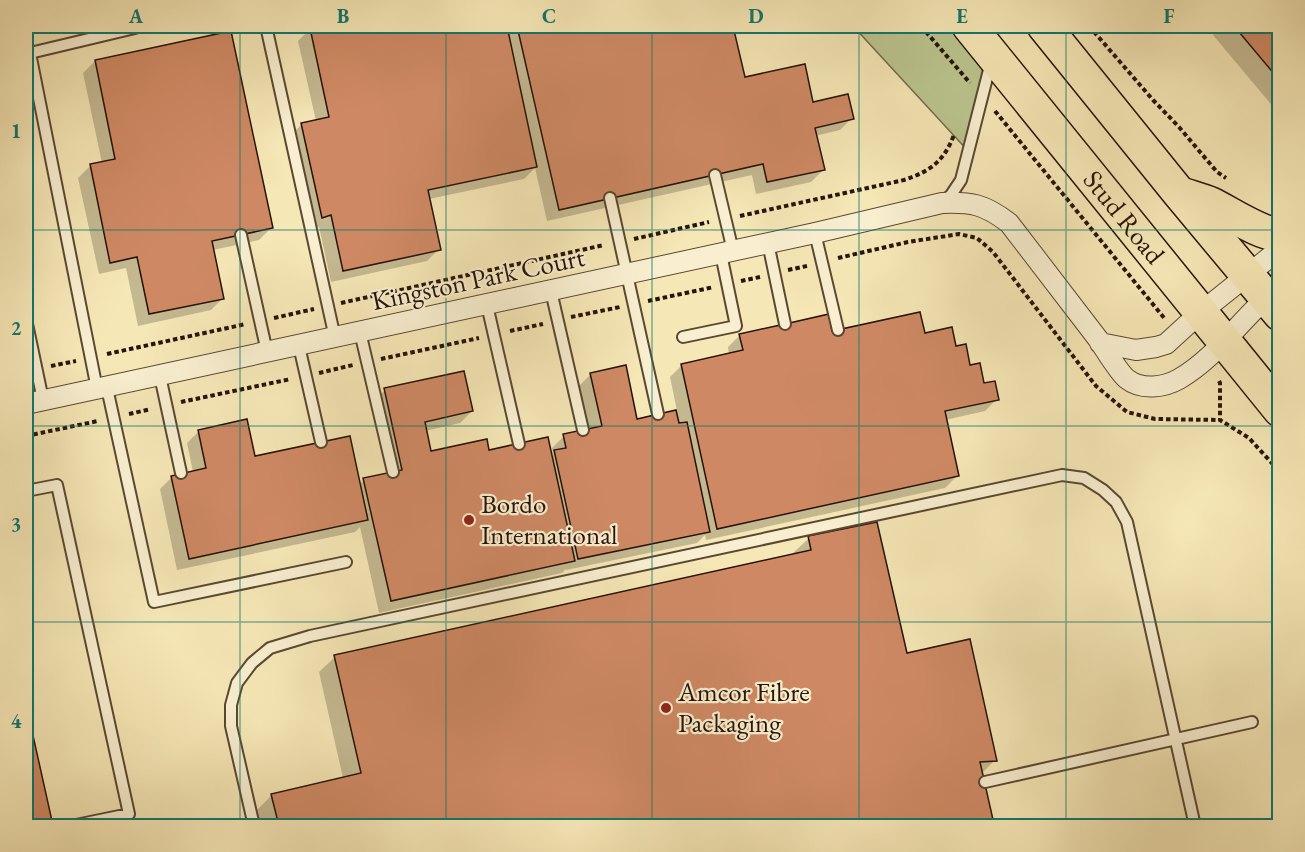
<svg xmlns="http://www.w3.org/2000/svg" width="1305" height="852" font-family="'EB Garamond',serif">
<style>
.green{fill:#bbc58f;stroke:#706c4b;stroke-width:1.5}
.shadow{fill:#0003}
.building{fill:#ce8964;stroke:#251307;stroke-width:1.5}
.lines{fill:none;stroke-linecap:round;stroke-linejoin:round}
.service-casing{stroke:#594833;stroke-width:14}
.minor-casing{stroke:#594833;stroke-width:22}
.trunk-casing{stroke:#251307;stroke-width:36}
.path{stroke:#251307;stroke-width:4;stroke-dasharray:4.5 3;stroke-linecap:butt}
.service{stroke:#f9efd0;stroke-width:10}
.minor{stroke:#f9efd0;stroke-width:20}
.trunk{stroke:#f6e7b6;stroke-width:33}
.grid{fill:none;stroke:#0f766e;stroke-width:1.5;stroke-opacity:0.55}
.poi-dot{fill:#8f2418;stroke:#f9efd0;stroke-width:2}
.labels{text-anchor:middle;stroke-width:4.5;stroke-linejoin:round;paint-order:stroke}
.street-label{font-size:27px;fill:#251307;stroke:#f9efd0}
.poi-label{font-size:27px;fill:#251307;stroke:#f9efd0;text-anchor:start}
.neatline{fill:none;stroke:#0f766e;stroke-width:2}
.grid-label{font-size:20px;text-anchor:middle;font-weight:bold;fill:#0f766e}
</style>
<rect width="100%" height="100%" fill="#f6e7b6"/>
<filter id="stains"><feTurbulence type="fractalNoise" baseFrequency=".00333" numOctaves="4"/><feColorMatrix values="0 0 0 0 .2 0 0 0 0 .09 0 0 0 0 .02 0 0 0 .5 -.17"/></filter>
<radialGradient id="worn" r=".72"><stop offset=".6" stop-color="#630" stop-opacity="0"/><stop offset="1" stop-color="#630" stop-opacity=".3"/></radialGradient>
<path class="green" d="M853,26H969L993,54L969,152Z"/>
<path class="shadow" d="M327,26H732L743,79L852,118L840,130L815,136L823,170L811,182L756,194L752,175L547,221L535,168L524,179L429,199L439,249L427,261L331,282L319,227L310,229L290,136L302,124L316,121L298,41L310,29Z
M1222,26H1280V115L1213,35Z
M95,61L271,228L259,240L213,250L223,298L211,310L138,326L126,268L99,274L78,178L90,166L102,163L83,73Z
M831,333L924,335L955,348L983,385L997,399L985,411L945,420L957,476L945,488L706,540L705,535L697,543L566,570V569L562,573L379,613L360,527L355,532L177,570L160,489L172,477L193,472L187,443L199,431L253,458L359,485L364,480L389,474L373,402L385,390L472,411L460,423L425,431L430,453L488,452L551,456H553L552,448L564,436L589,430L579,386L591,374L636,420L677,411L670,377L682,365L729,355L728,347L740,335Z
M809,538L995,760L981,774L993,823L989,826H260L256,811L272,795L343,778L319,672L335,657L794,556L793,553Z
M26,711L50,821L44,826H26Z"/>
<path class="building" d="M320,26H507L537,167L428,190L441,250L343,271L331,215L322,218L301,123L329,117L310,28Z
M517,26H733L745,77L805,64L813,102L848,94L854,119L815,128L825,170L767,182L763,164L559,210Z
M1234,26H1280V81Z
M231,31L273,228L212,241L224,299L149,314L137,257L110,263L90,164L115,159L95,60Z
M920,312L925,333L952,327L956,346L966,344L970,365L980,363L984,383L995,381L999,400L945,411L959,476L717,529L681,364L743,350L739,334L785,324L829,314L832,331Z
M626,365L637,419L676,410L679,423L687,422L710,532L578,559L554,450L566,448L563,434L602,426L590,373Z
M464,371L473,411L425,422L431,451L487,439L489,450L548,437L575,561L391,601L363,478L402,470L384,388Z
M247,419L255,456L350,436L368,520L189,559L171,476L206,468L198,430Z
M877,522L907,653L970,639L997,761L980,762L994,824L979,826H279L271,794L361,773L334,655L811,550L808,536Z
M26,704L52,821L29,826H26Z"/>
<g class="lines">
<g class="service-casing">
<path id="service" d="M266,26L335,338
M715,175L733,251
M610,198L658,414
M942,203L951,195L961,180L991,62
M815,233L838,330
M241,235L267,352
M768,243L785,324
M551,291L583,430
M487,305L519,444
M26,319L43,400
M360,332L393,472
M683,337L736,326L721,254
M299,346L321,442
M160,376L181,473
M107,388L154,602L346,562
M97,389L30,53L135,28
M26,491L57,485L129,814L71,826
M985,782L1252,722
M254,826L231,726V705L237,683L252,663L270,648L310,636L1062,475L1084,478L1103,490L1116,502L1127,522L1195,826"/>
</g>
<g class="minor-casing">
<path id="minor" d="M1100,343L1136,350L1156,347L1166,344L1200,313L1280,249
M26,404L815,233L942,203C972,202 984,204 1009,223C1038,261 1068,300 1098,339C1105,349 1119,373 1127,379C1142,391 1165,387 1179,379C1220,355 1244,314 1280,286"/>
</g>
<g class="trunk-casing">
<g id="trunk">
<path id="s1" d="M969,26L1280,410"/>
<path d="M1044,26L1179,193L1280,314"/>
<path d="M1184,195C1193,198 1202,200 1211,204C1228,212 1263,236 1280,234"/>
</g>
</g>
<path class="path" d="M921,26L970,83
M1089,26L1153,100L1179,127L1217,172L1226,178
M995,111L1165,319
M740,216L904,180C931,171 944,161 954,135
M634,239L709,222
M838,258L908,242L959,234L977,238L993,252L1096,386L1127,412L1155,419L1220,420
M788,270L807,266
M741,281L760,277
M648,301L714,287
M341,303L604,245
M571,317L620,307
M274,318L314,309
M510,331L543,324
M107,354L246,324
M381,359L479,338
M51,366L76,361
M319,373L353,365
M1219,381L1220,383V420L1249,438L1280,472
M181,402L291,379
M129,414L151,409
M26,436L98,421"/>
<use href="#service" class="service"/>
<use href="#minor" class="minor"/>
<use href="#trunk" class="trunk"/>
</g>
<path class="grid" d="M240,26V826M446,26V826M652,26V826M859,26V826M1066,26V826M26,230H1280M26,426H1280M26,622H1280"/>
<g class="poi-dot">
<circle cx="469" cy="520" r="6"/>
<circle cx="666" cy="708" r="6"/>
</g>
<g class="labels">
<g class="street-label">
<text dy="9" stroke="none"><textPath href="#s1" startOffset="246">Stud Road</textPath></text>
<text transform="translate(478 279) rotate(-12)" y="9">Kingston Park Court</text>
</g>
<g class="poi-label">
<text x="481" y="513">Bordo<tspan x="481" dy="31">International</tspan></text>
<text x="678" y="701">Amcor Fibre<tspan x="678" dy="31">Packaging</tspan></text>
</g>
</g>
<rect width="1305" height="852" fill="none" stroke="#f6e7b6" stroke-width="66"/>
<rect x="33" y="33" width="1239" height="786" class="neatline"/>
<g class="grid-label">
<text x="136" y="23">A</text>
<text x="343" y="23">B</text>
<text x="549" y="23">C</text>
<text x="756" y="23">D</text>
<text x="962" y="23">E</text>
<text x="1169" y="23">F</text>
<text x="16" y="138">1</text>
<text x="16" y="335">2</text>
<text x="16" y="531">3</text>
<text x="16" y="728">4</text>
</g>
<rect width="100%" height="100%" filter="url(#stains)"/>
<rect width="100%" height="100%" fill="url(#worn)"/>
</svg>
